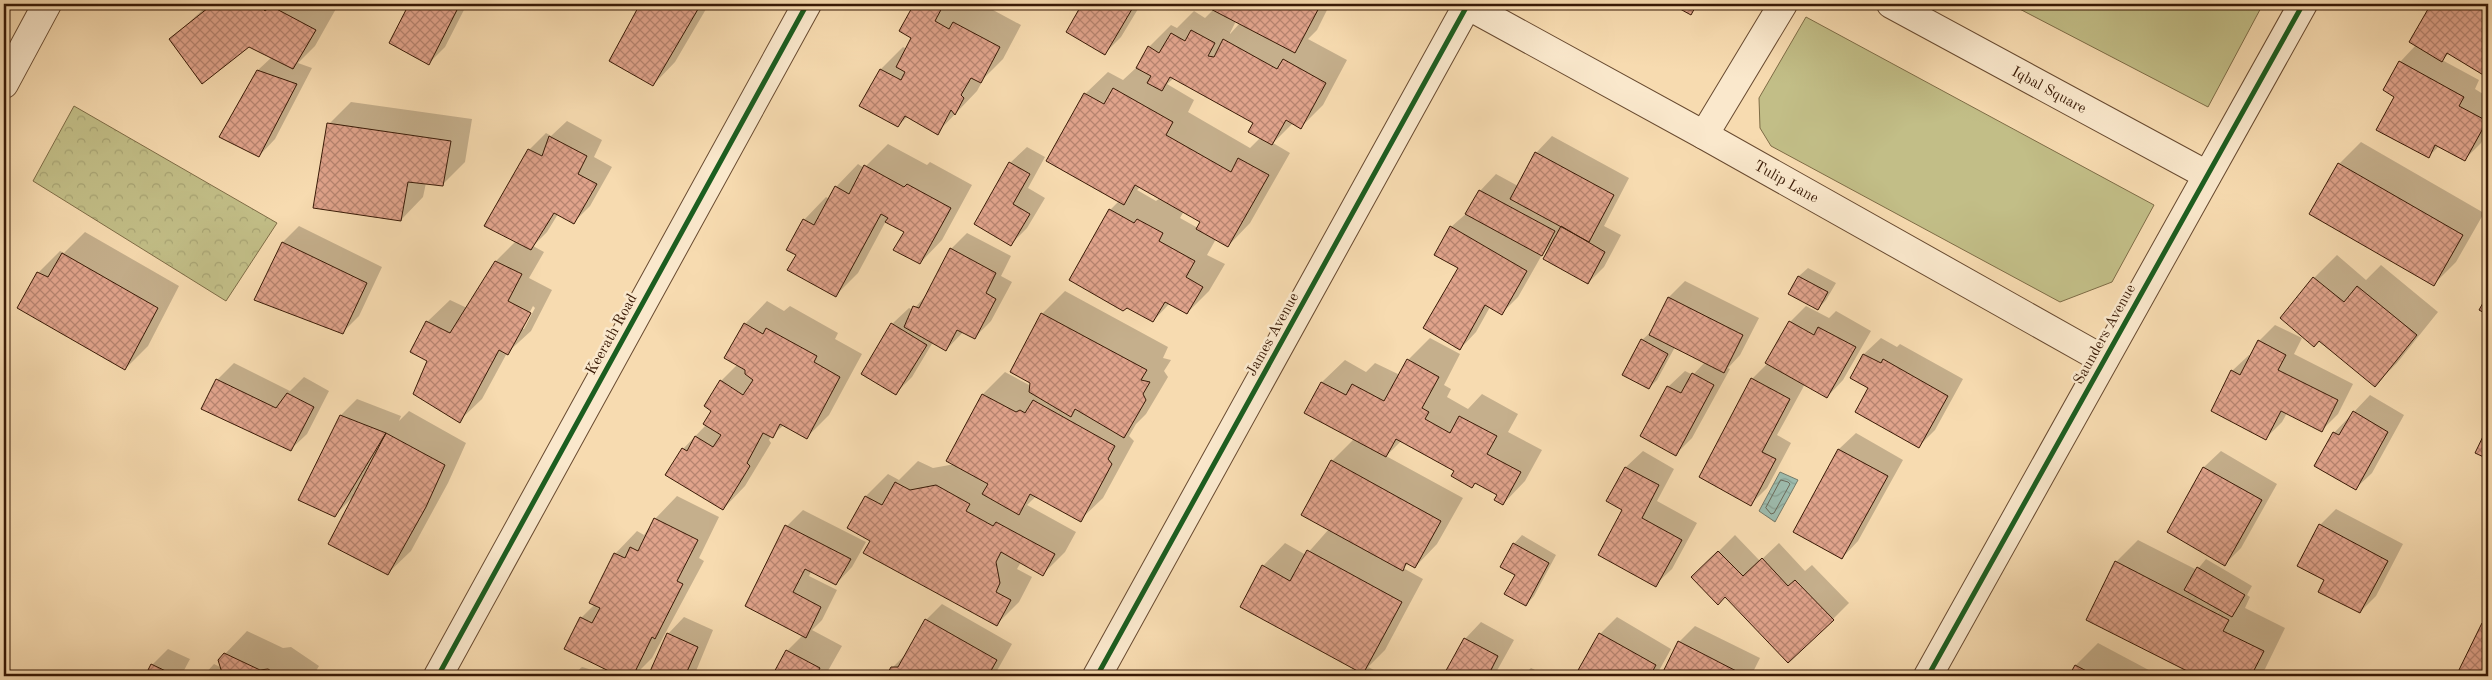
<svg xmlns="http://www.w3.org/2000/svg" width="2492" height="680" font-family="'Old Standard TT',serif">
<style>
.green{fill:#c2be87;stroke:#7e6c46}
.park{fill:url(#park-crowns);stroke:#7e6c46}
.water{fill:url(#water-waves);stroke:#757b6a}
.shadow{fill:#0003;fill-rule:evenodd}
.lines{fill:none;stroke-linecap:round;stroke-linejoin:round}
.shore{stroke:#6b6a5a;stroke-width:1}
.building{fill:url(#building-cross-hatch);stroke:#391a06}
.minor-casing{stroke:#684a30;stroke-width:30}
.minor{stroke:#fae8cc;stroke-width:28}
.cycleway-casing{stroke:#fae8cc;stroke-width:8}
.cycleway{stroke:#1b5e20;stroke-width:5}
.labels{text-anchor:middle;stroke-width:5;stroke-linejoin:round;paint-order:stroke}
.street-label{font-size:15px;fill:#391a06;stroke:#fae8cc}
</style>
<defs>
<pattern id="park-crowns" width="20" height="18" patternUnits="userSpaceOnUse" patternTransform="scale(1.25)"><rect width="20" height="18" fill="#c2be87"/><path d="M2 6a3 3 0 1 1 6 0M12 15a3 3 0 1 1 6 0" fill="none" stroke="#a7a373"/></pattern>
<pattern id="water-waves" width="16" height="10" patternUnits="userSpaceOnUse" patternTransform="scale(1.25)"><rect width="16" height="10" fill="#9dbbad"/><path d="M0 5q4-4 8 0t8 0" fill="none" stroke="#88a093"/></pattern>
<pattern id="building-cross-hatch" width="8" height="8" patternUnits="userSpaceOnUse" patternTransform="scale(1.25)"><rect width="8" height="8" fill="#e0a38b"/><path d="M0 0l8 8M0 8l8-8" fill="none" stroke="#b78470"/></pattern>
</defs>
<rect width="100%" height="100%" fill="#f7dbb0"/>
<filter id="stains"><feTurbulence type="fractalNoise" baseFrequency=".004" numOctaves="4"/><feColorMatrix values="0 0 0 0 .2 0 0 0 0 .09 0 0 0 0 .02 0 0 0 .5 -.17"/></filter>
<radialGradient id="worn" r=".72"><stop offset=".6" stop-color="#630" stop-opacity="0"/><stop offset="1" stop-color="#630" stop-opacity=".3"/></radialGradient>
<path class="green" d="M2010,4H2263L2208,107Z
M1806,17L2154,205L2112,282L2060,302L1771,146L1760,128L1759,98Z"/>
<path class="park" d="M74,106L277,223L226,301L33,181Z"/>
<path class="water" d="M1780,472L1798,480L1775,522L1759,511Z"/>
<path class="shadow" d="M209,4H331L337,7L315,46L298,63L312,68L275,139L259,156L221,137L258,70L272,57L249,46L171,39Z
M410,4H467L445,47L429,63L391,43Z
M641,4H709L675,62L653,85L611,60Z
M915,4H966L970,6L972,4H982L1021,25L1003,59L984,78L977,91L937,133L908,116L898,126L881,69L903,47L907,49L913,38L901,31Z
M1084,4H1141L1121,37L1105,53L1068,31Z
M1204,4H1330L1317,30L1308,39L1347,60L1323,105L1301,127L1293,123L1273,143L1290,153L1250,223L1228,246L1216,239L1207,255L1225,264L1209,291L1187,313L1170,303L1153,321L1110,210L1119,201L1085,94L1108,72L1123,80L1137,67L1149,47L1171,25L1177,28L1194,11L1205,18L1214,9ZM1236,21L1240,23L1230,34V33ZM1174,78L1255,123L1261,137L1250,148L1188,112L1194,100L1167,84ZM1140,187L1160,198L1156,201L1137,190ZM1184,211L1202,222L1198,228L1180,218Z
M1674,4H1700L1691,13Z
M2433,4H2488V72L2485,75L2449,53L2442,60L2479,80L2475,89L2488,97V130L2481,143L2465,159L2439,146L2428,157L2395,96L2400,62L2416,45L2410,41Z
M351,102L472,119L465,162L442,185L426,183L423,197L401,220L329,124Z
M567,121L602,140L594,157L612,167L590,206L574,222L558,214L547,232L533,246L544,252L529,278L552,290L531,331L507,353L482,399L459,421L429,360L427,322L450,300L467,308L496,261L516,241L529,150L546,133L551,136ZM533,306L535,308L524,329H521Z
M1552,136L1629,178L1604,226L1621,235L1604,267L1588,283L1551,245L1543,253L1518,297L1502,313L1490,307L1476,332L1460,349V268L1451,227L1468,212L1480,191L1496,174L1518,186L1536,153Z
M2361,142L2484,213L2456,262L2434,284L2339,164Z
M888,144L927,165L930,162L972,185L942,240L920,263L905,232L886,221L858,273L836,295L798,255L788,249L804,220L826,197L829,199L836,187L858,164L864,168Z
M1027,147L1045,157L1028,188L1045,198L1027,228L1011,244L1010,163Z
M299,226L382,267L359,316L342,333L283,242Z
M85,232L179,286L148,346L125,369L38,273L60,251L64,253Z
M967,233L1011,256L1001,276L1012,282L991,321L975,337L963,332L946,350L933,342L912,377L896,393L892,324L909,308L913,310L928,293L951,249Z
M2337,255L2366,280L2381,265L2438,312L2397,363L2375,385L2319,340L2282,318L2314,278Z
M1808,268L1836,283L1826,300L1818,309L1790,294L1799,276Z
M1685,281L1759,318L1740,355L1728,368L1730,369L1692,438L1676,454L1668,387L1685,371L1693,375L1705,362L1675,347L1657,380L1649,388L1642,340L1651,332L1669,297Z
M1065,291L1168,347L1163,358L1171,360L1164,371L1168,377L1146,414L1136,424L1129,436L1134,441L1103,498L1080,520L1036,496L1027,505L1076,532L1065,552L1043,574L1021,562L1017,569L1032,577L1019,602L997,624L872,540L866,496L888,474L899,480L918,461L933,468L955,464L983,394L1005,372L1031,386V382L1012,371L1042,314Z
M767,301L784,311L790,306L838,333L835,339L862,354L829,415L807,437L784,425L771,436L769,440L771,443L745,486L723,509L683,449L706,425L721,381L738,364L745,324Z
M1806,306L1829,318L1836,311L1871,331L1843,380L1827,397L1805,384L1777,435L1791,443L1767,488L1751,504L1752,379L1768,363L1790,322Z
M2275,325L2302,338L2294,354L2353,384L2338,414L2322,430L2287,413L2282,422L2266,438L2232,371L2249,355L2251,356L2259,341Z
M1430,338L1460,354L1444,385L1451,389L1447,397L1468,409L1482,394L1518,414L1508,432L1542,450L1525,481L1503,504L1498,494L1476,482L1472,486L1456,470L1401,441L1386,456L1463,498L1437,544L1415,567L1409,563L1403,568L1423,579L1385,650L1368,667L1386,676H1349L1357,669L1263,566L1285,543L1306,555L1329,529L1332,461L1354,439L1306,413L1322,382L1345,360L1366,372L1375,363L1400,375L1408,360Z
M1881,338L1897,347L1900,344L1963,379L1935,430L1919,446L1870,387L1852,377L1864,354Z
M234,363L290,391L304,377L329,391L307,434L290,450L203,409L217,380Z
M2370,395L2404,415L2372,473L2355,489L2334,433Z
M357,399L401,416L399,421L409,411L466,443L448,483L411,551L388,573L353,497L335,515L341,415Z
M1856,433L1903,460L1858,541L1842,558L1794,531L1839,449Z
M1643,451L1674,469L1657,501L1697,523L1672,569L1655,585L1624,510L1608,501L1626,467Z
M2221,451L2277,484L2241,548L2225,564L2168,532L2204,467Z
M677,496L719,517L699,558L704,561L652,658L634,676H622L566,648L581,618L595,604L615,554L637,531L644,535L655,519Z
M2336,509L2403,544L2376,596L2360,612L2326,580L2320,525Z
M803,510L866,542L852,567L836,584L811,571L809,576L837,590L822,620L812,630L842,646L825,676H773L787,651L803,635L747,606L787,526Z
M1522,535L1556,555L1534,596L1526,605L1516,575L1514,544Z
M1735,535L1760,561L1779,543L1805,571L1812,565L1849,603L1833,619L1725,596L1693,577Z
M2138,540L2197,570L2206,559L2252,586L2247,595L2250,597L2245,608L2285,628L2265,669L2258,676H2214L2205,672L2200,676L2088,619L2116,562Z
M942,604L1012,644L994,676H888L892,668L908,652L926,620Z
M684,617L713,630L694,676H649L668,634Z
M1617,617L1671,649L1656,676H1588L1579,671L1600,634Z
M2488,618V676H2458L2483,623Z
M1481,622L1514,640L1494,676H1444L1465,639Z
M1695,626L1760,658L1751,676H1662L1679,642Z
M247,631L283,648L291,647L319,666L313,676H203L214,664L222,668L225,654Z
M2098,643L2160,676H2070L2076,665Z
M168,649L190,659L181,676H146L152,665Z
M582,667L613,676H572Z
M1531,668L1547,676H1523Z"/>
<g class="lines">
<path class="shore" d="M1781,480L1788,482L1790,484L1774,513L1771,514L1766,508Z"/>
</g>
<path class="building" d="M213,4H258L265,11L271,6L316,30L293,69L249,47L202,84L169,39Z
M409,4H460L429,65L389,43Z
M640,4H701L653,86L609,61Z
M914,4H944L935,21L949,29L953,22L1000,47L981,83L971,78L961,95L964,98L955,115L951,110L938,135L905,116L898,127L859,106L880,69L901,80L905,72L896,67L911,38L899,31Z
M1082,4H1135L1105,55L1066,32Z
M1201,4H1321L1295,53Z
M1671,4H1697L1691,15Z
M2431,4H2488V72L2485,76L2447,53L2442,62L2409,42Z
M1191,30L1215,43L1208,56L1214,57L1223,39L1277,69L1283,59L1326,83L1301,129L1286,120L1272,145L1248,132L1253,123L1170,77L1162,91L1147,83L1151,76L1136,68L1148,46L1159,53L1171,33L1185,41Z
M2399,61L2464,97L2459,106L2487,121L2465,161L2435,145L2429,158L2376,130L2394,97L2383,90Z
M257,70L297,84L259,157L219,137Z
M1113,88L1173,122L1166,135L1231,172L1238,158L1269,175L1228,247L1196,229L1200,222L1135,185L1124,205L1046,161L1084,93L1104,104Z
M327,123L451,141L443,186L408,182L401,221L313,208Z
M549,136L587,156L578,174L597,184L574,224L554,213L531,250L484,226L528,149L542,156Z
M1535,152L1614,195L1589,242L1510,199Z
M1009,162L1030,174L1013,204L1030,214L1011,246L974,224Z
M2338,163L2463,235L2434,286L2309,214Z
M864,165L904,187L907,184L951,208L920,264L893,250L904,232L885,222L888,218L881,214L836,297L787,270L796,255L786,250L803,219L814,225L835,186L849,194Z
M1479,190L1555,231L1542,256L1465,214Z
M1109,209L1134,223L1137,219L1163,233L1159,241L1195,261L1186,277L1203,287L1187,314L1165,302L1153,322L1127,308L1123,311L1069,280Z
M1450,226L1527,271L1502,315L1485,305L1460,350L1423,328L1458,268L1434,255Z
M1561,226L1605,252L1588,284L1543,259Z
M282,242L367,283L343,334L254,300Z
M950,248L996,273L986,293L996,299L975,339L957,330L946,351L904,327L913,306L919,308Z
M62,253L158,308L125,370L17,308L37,272L48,277Z
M495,261L522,274L508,301L531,313L508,355L499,350L460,423L413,394L427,361L410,352L426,321L450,333Z
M1798,276L1828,292L1818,310L1788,294Z
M2313,277L2344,302L2357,286L2417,335L2375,387L2319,341L2314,347L2280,318Z
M2488,294V315L2479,310Z
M1668,297L1743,335L1724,373L1649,335Z
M1041,313L1147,370L1141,380L1150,382L1143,394L1146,400L1124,438L1075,409L1071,417L1029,392L1030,383L1010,372Z
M1789,321L1814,335L1818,327L1856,347L1827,398L1765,363Z
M744,323L763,334L766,328L817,356L814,362L840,377L807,439L780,424L773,438L763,433L747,463L750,466L723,510L665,475L682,448L687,451L695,436L713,447L721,435L703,424L711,411L704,406L720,380L743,395L753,380L745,374V370L724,358Z
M891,323L927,345L896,395L861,374Z
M1641,339L1668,354L1649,389L1622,375Z
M2258,340L2286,355L2278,370L2338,400L2322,432L2281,411L2266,440L2211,411L2231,370L2240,375Z
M1863,354L1881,363L1883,359L1948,396L1919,448L1855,412L1868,388L1850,378Z
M1407,359L1439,377L1422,408L1429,412L1425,419L1450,433L1459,416L1497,436L1487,454L1521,472L1503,505L1494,500L1497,495L1475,483L1472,488L1451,476L1454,471L1396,439L1386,457L1304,413L1321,382L1346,395L1352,384L1384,401Z
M1692,373L1714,385L1676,456L1640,436L1667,386L1681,393Z
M1751,378L1790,399L1762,452L1776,459L1751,506L1699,477Z
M216,379L276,408L287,393L314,407L291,451L201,409Z
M982,394L1016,412L1020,410L1025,413L1033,400L1115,446L1108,459L1112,464L1081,522L1030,494L1019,515L982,494L988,484L946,461Z
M2353,411L2388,432L2356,490L2314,466L2333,432L2339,435Z
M340,415L386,433L335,517L298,500Z
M2488,426V459L2475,453Z
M386,433L445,465L426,507L388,575L328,544Z
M1838,449L1888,476L1842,559L1793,532Z
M1331,460L1441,521L1415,568L1406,563L1403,571L1301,515Z
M1625,467L1659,485L1642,518L1682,540L1656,587L1598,555L1622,510L1606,501Z
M2203,467L2262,500L2225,566L2167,532Z
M895,482L910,490L936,485L970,504L966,511L993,526L996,522L1055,554L1043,576L1001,552L996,562L1000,583L996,592L1011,600L997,626L863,553L870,541L847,528L865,496L882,505Z
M654,518L698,540L677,581L683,584L655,639L652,637L633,676H619L564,649L580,617L592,623L600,608L589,603L614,553L625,558L630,547L638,551Z
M2319,524L2388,561L2360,613L2318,592L2324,580L2297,566Z
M785,525L851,559L836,585L805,569L793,592L821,607L806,638L745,606Z
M1513,543L1549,563L1526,606L1504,594L1515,575L1500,567Z
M1307,550L1402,602L1363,674L1240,607L1262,565L1290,581Z
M1718,551L1743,576L1762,558L1788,586L1795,580L1834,620L1788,663L1725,597L1718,605L1691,577Z
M2115,561L2229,620L2223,631L2264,651L2251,676H2212L2204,672L2202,676H2197L2086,620Z
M2197,567L2245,595L2232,617L2184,590Z
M925,619L997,660L988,676H886L891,667H898Z
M2482,623L2488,626V676H2456Z
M667,633L698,647L685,676H648Z
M1599,633L1656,665L1650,676H1585L1577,672Z
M1464,638L1498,656L1488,676H1443Z
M1678,641L1744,675V676H1661Z
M786,650L820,668L816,676H772Z
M224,653L260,670L268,669L279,676H223L218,660Z
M151,664L174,675L145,676Z
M2075,665L2096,676H2069Z"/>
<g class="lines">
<g class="minor-casing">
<g id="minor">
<path id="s1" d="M1891,4L2207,175"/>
<path id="s2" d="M1467,5L1704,135L2104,360"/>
<path d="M4,84L47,4"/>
<path d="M1704,135L1783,4"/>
<path d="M438,676L807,4"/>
<path d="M1097,676L1468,4"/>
<path d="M1928,676L2303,4"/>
</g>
</g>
<use href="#minor" class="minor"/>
<g class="cycleway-casing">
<path id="cycleway" d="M438,676L807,4
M1097,676L1468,4
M1928,676L2303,4"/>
</g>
<use href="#cycleway" class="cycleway"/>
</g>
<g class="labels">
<g class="street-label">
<text dy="5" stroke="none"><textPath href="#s1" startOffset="180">Iqbal Square</textPath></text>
<text dy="5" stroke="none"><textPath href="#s2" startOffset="365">Tulip Lane</textPath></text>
<text transform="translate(611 334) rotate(-61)" y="5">Keerath Road</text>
<text transform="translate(1272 334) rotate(-61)" y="5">James Avenue</text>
<text transform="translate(2104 334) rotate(-61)" y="5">Saunders Avenue</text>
</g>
</g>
<rect width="2492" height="680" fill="none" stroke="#f7dbb0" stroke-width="20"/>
<rect x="5" y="5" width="2482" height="670" fill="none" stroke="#391a06" stroke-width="2.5"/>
<rect x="10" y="10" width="2472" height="660" fill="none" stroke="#391a06"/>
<rect width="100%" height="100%" filter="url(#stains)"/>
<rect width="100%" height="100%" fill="url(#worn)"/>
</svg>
